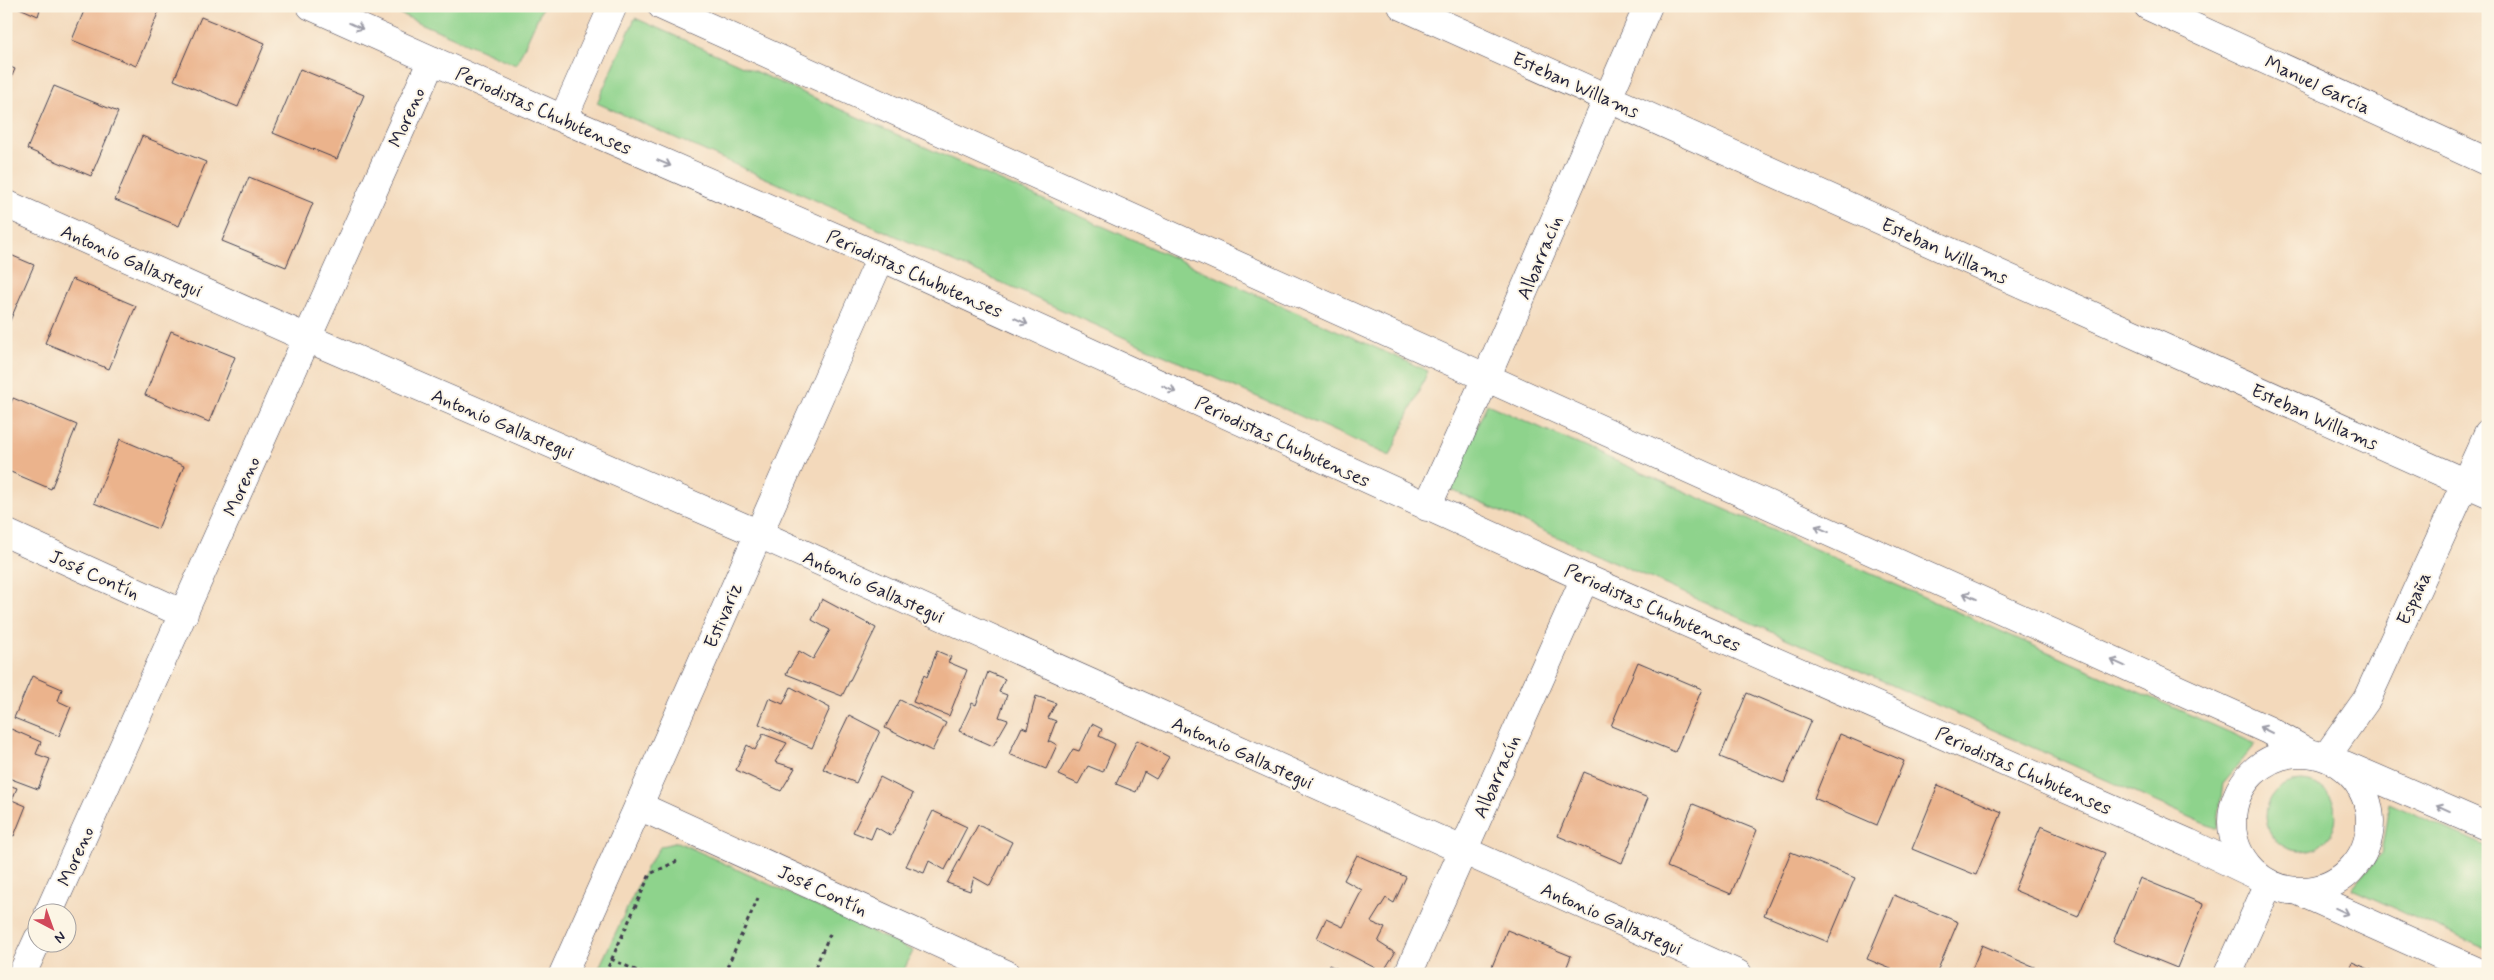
<svg xmlns="http://www.w3.org/2000/svg" width="2494" height="980" font-family="Mynerve,sans-serif">
<style>
.green{fill:#8ed38c;stroke:#587a64}
.building{fill:#ebb38c}
.lines{fill:none;stroke-linecap:round;stroke-linejoin:round}
.minor-casing{stroke:#413d4e;stroke-width:29}
.path{stroke:#413d4e;stroke-width:3;stroke-dasharray:4 4;stroke-linecap:butt}
.minor{stroke:#fff;stroke-width:28}
.oneway{stroke:#9c9ca7}
.labels{text-anchor:middle;stroke-width:4;stroke-linejoin:round;paint-order:stroke}
.street-label{font-size:19px;fill:#22223b;stroke:#fcf5e5}
</style>
<rect width="100%" height="100%" fill="#fcf5e5"/>
<filter id="ink" filterUnits="userSpaceOnUse"><feTurbulence type="fractalNoise" baseFrequency=".02" numOctaves="2"/><feDisplacementMap in="SourceGraphic" scale="10" xChannelSelector="R" yChannelSelector="G"/><feConvolveMatrix kernelMatrix="1 2 1 2 8 2 1 2 1" color-interpolation-filters="sRGB"/></filter>
<filter id="wash" filterUnits="userSpaceOnUse"><feTurbulence type="fractalNoise" baseFrequency=".0096" numOctaves="4" result="noise"/><feDisplacementMap in="SourceGraphic" scale="20" xChannelSelector="R" yChannelSelector="G"/><feGaussianBlur stdDeviation="1.12" result="paint"/><feColorMatrix in="noise" values="0 0 0 0 0 0 0 0 0 0 0 0 0 0 0 0 0 1.4 0 .05"/><feComposite in="paint" operator="in"/></filter>
<g filter="url(#wash)">
<rect width="100%" height="100%" fill="#f3d9bb"/>
<path class="green" d="M382,6H543L516,65Z
M635,18L1428,371L1390,456L597,103Z
M1487,404L2256,744L2223,783L2217,829L1449,489Z
M2266 816a35 35 0 1 1 70 0a35 35 0 1 1-70 0Z
M2389,803L2488,847V950L2352,889L2381,854Z
M678,842L913,951L902,974H596L647,866L661,846Z"/>
<g id="blocks">
<path class="building" d="M15,6H41L38,16Z
M86,6H161L136,66L72,40Z
M201,17L265,43L238,107L174,80Z
M6,65L15,69L6,90Z
M300,69L364,95L337,159L273,133Z
M54,86L118,112L91,176L27,149Z
M142,136L206,162L179,226L115,200Z
M249,177L313,203L286,267L222,241Z
M6,253L34,265L6,330Z
M72,279L136,306L109,369L45,343Z
M171,331L235,357L209,422L145,395Z
M13,398L77,425L51,489L6,470V415Z
M120,439L184,466L158,529L94,503Z
M822,599L876,628L842,696L786,674L799,651L813,659L830,630L812,620Z
M937,651L951,657L948,662L967,670L949,716L913,702L924,675L927,677Z
M1638,662L1702,689L1675,752L1611,726Z
M988,672L1005,679L999,692L1007,695L999,717L1008,720L993,746L959,731L972,703L976,705Z
M32,676L62,689L58,701L71,707L59,736L14,718Z
M791,687L830,708L812,748L759,724L769,698L783,704Z
M1747,693L1811,720L1784,783L1720,757Z
M1036,696L1056,703L1048,718L1056,721L1048,742L1050,741L1057,745L1046,769L1009,754L1022,727L1027,729Z
M900,700L946,723L932,751L885,728Z
M849,715L880,731L856,783L823,769Z
M1092,724L1102,729L1099,736L1115,744L1103,772L1088,766L1078,784L1058,775L1073,749L1079,751Z
M11,729L41,742L36,754L50,759L38,789L6,777V740Z
M763,734L787,743L775,762L795,768L781,791L736,770L747,745L755,750Z
M1840,734L1904,761L1877,825L1814,798Z
M1137,740L1169,757L1156,779L1144,772L1136,792L1116,784Z
M1584,772L1648,798L1622,863L1558,836Z
M880,777L913,794L891,836L876,827L871,839L853,832Z
M6,784L17,788L12,800L26,806L14,836L6,833Z
M1938,785L2002,812L1976,875L1912,849Z
M1693,804L1757,830L1731,894L1667,867Z
M933,811L967,827L945,870L929,861L924,873L906,866Z
M978,825L1012,842L990,886L974,877L970,891L947,883Z
M2041,826L2105,853L2078,917L2014,890Z
M1791,852L1855,878L1828,942L1764,915Z
M1357,855L1406,877L1394,903L1386,898L1371,922L1385,928L1378,942L1395,953L1383,972L1317,938L1326,919L1343,927L1362,890L1344,880Z
M2140,878L2203,904L2177,968L2113,942Z
M1894,895L1958,922L1936,974H1903L1867,959Z
M1507,930L1571,956L1564,974H1489Z
M1982,945L2046,972L2045,974H1970Z
M2352,962L2381,974H2347Z
M1329,965L1350,974H1324Z"/>
</g>
</g>
<g filter="url(#ink)">
<use href="#blocks" fill-opacity="0" stroke="#413d4e" stroke-width="1"/>
<g class="lines">
<g class="minor-casing">
<path id="minor" d="M311,6L563,119L881,257L1585,578L2189,843L2256,875
M662,6L2268,730L2309,753
M1402,6L2488,493
M2148,6L2488,162
M563,119L613,6
M6,204L307,338L757,533L1738,974
M1427,507L1486,378L1648,6
M6,533L184,614
M2232 822a69 69 0 1 1 138 0a69 69 0 1 1-138 0Z
M2326,757L2367,699L2488,433
M2345,765L2488,827
M639,806L1006,974
M2298,891L2483,974
M49,912L432,60
M22,974L38,939
M563,974C671,736 774,496 881,257
M1408,974L1585,578
M2228,974L2269,883"/>
</g>
<path class="path" d="M611,959L644,974
M605,974L650,874L677,861
M724,974L758,898
M812,974L831,932"/>
<use href="#minor" class="minor"/>
</g>
<defs><path id="oneway-shaft" d="M-6 0H5M1.5-3L5.5 0L1.5 3" fill="none" stroke-width="1.6" stroke-linecap="round" stroke-linejoin="round" transform="scale(1.25)"/></defs>
<g class="oneway">
<use href="#oneway-shaft" transform="translate(356 26) rotate(24)"/>
<use href="#oneway-shaft" transform="translate(664 163) rotate(23)"/>
<use href="#oneway-shaft" transform="translate(1021 321) rotate(25)"/>
<use href="#oneway-shaft" transform="translate(1169 389) rotate(25)"/>
<use href="#oneway-shaft" transform="translate(1822 529) rotate(-156)"/>
<use href="#oneway-shaft" transform="translate(1970 596) rotate(-156)"/>
<use href="#oneway-shaft" transform="translate(2118 663) rotate(-156)"/>
<use href="#oneway-shaft" transform="translate(2266 730) rotate(-154)"/>
<use href="#oneway-shaft" transform="translate(2443 808) rotate(-156)"/>
<use href="#oneway-shaft" transform="translate(2342 911) rotate(24)"/>
</g>
</g>
<g class="labels">
<g class="street-label">
<text transform="translate(1576 84) rotate(24)" y="7">Esteban Willams</text>
<text transform="translate(2318 84) rotate(25)" y="7">Manuel García</text>
<text transform="translate(544 110) rotate(24)" y="7">Periodistas Chubutenses</text>
<text transform="translate(406 117) rotate(-66)" y="7">Moreno</text>
<text transform="translate(1945 250) rotate(24)" y="7">Esteban Willams</text>
<text transform="translate(1539 257) rotate(-67)" y="7">Albarracín</text>
<text transform="translate(132 260) rotate(24)" y="7">Antonio Gallastegui</text>
<text transform="translate(915 273) rotate(24)" y="7">Periodistas Chubutenses</text>
<text transform="translate(2315 416) rotate(24)" y="7">Esteban Willams</text>
<text transform="translate(503 423) rotate(23)" y="7">Antonio Gallastegui</text>
<text transform="translate(1283 441) rotate(25)" y="7">Periodistas Chubutenses</text>
<text transform="translate(241 486) rotate(-66)" y="7">Moreno</text>
<text transform="translate(95 574) rotate(24)" y="7">José Contín</text>
<text transform="translate(874 586) rotate(24)" y="7">Antonio Gallastegui</text>
<text transform="translate(2413 598) rotate(-65)" y="7">España</text>
<text transform="translate(1653 607) rotate(24)" y="7">Periodistas Chubutenses</text>
<text transform="translate(722 615) rotate(-67)" y="7">Estivariz</text>
<text transform="translate(1243 752) rotate(24)" y="7">Antonio Gallastegui</text>
<text transform="translate(2024 770) rotate(24)" y="7">Periodistas Chubutenses</text>
<text transform="translate(1496 776) rotate(-66)" y="7">Albarracín</text>
<text transform="translate(75 856) rotate(-66)" y="7">Moreno</text>
<text transform="translate(823 890) rotate(25)" y="7">José Contín</text>
<text transform="translate(1612 918) rotate(24)" y="7">Antonio Gallastegui</text>
</g>
</g>
<rect width="2494" height="980" fill="none" stroke="#fcf5e5" stroke-width="25"/>
<g transform="translate(52 928) rotate(139)"><circle r="24" fill="#fcf5e5" stroke="#a5a1a1"/>
<path d="M0-4L9 19L0 12L-9 19Z" fill="#d1495b"/>
<text y="-8" font-size="14" font-weight="bold" text-anchor="middle" fill="#22223b">N</text>
</g>
</svg>
